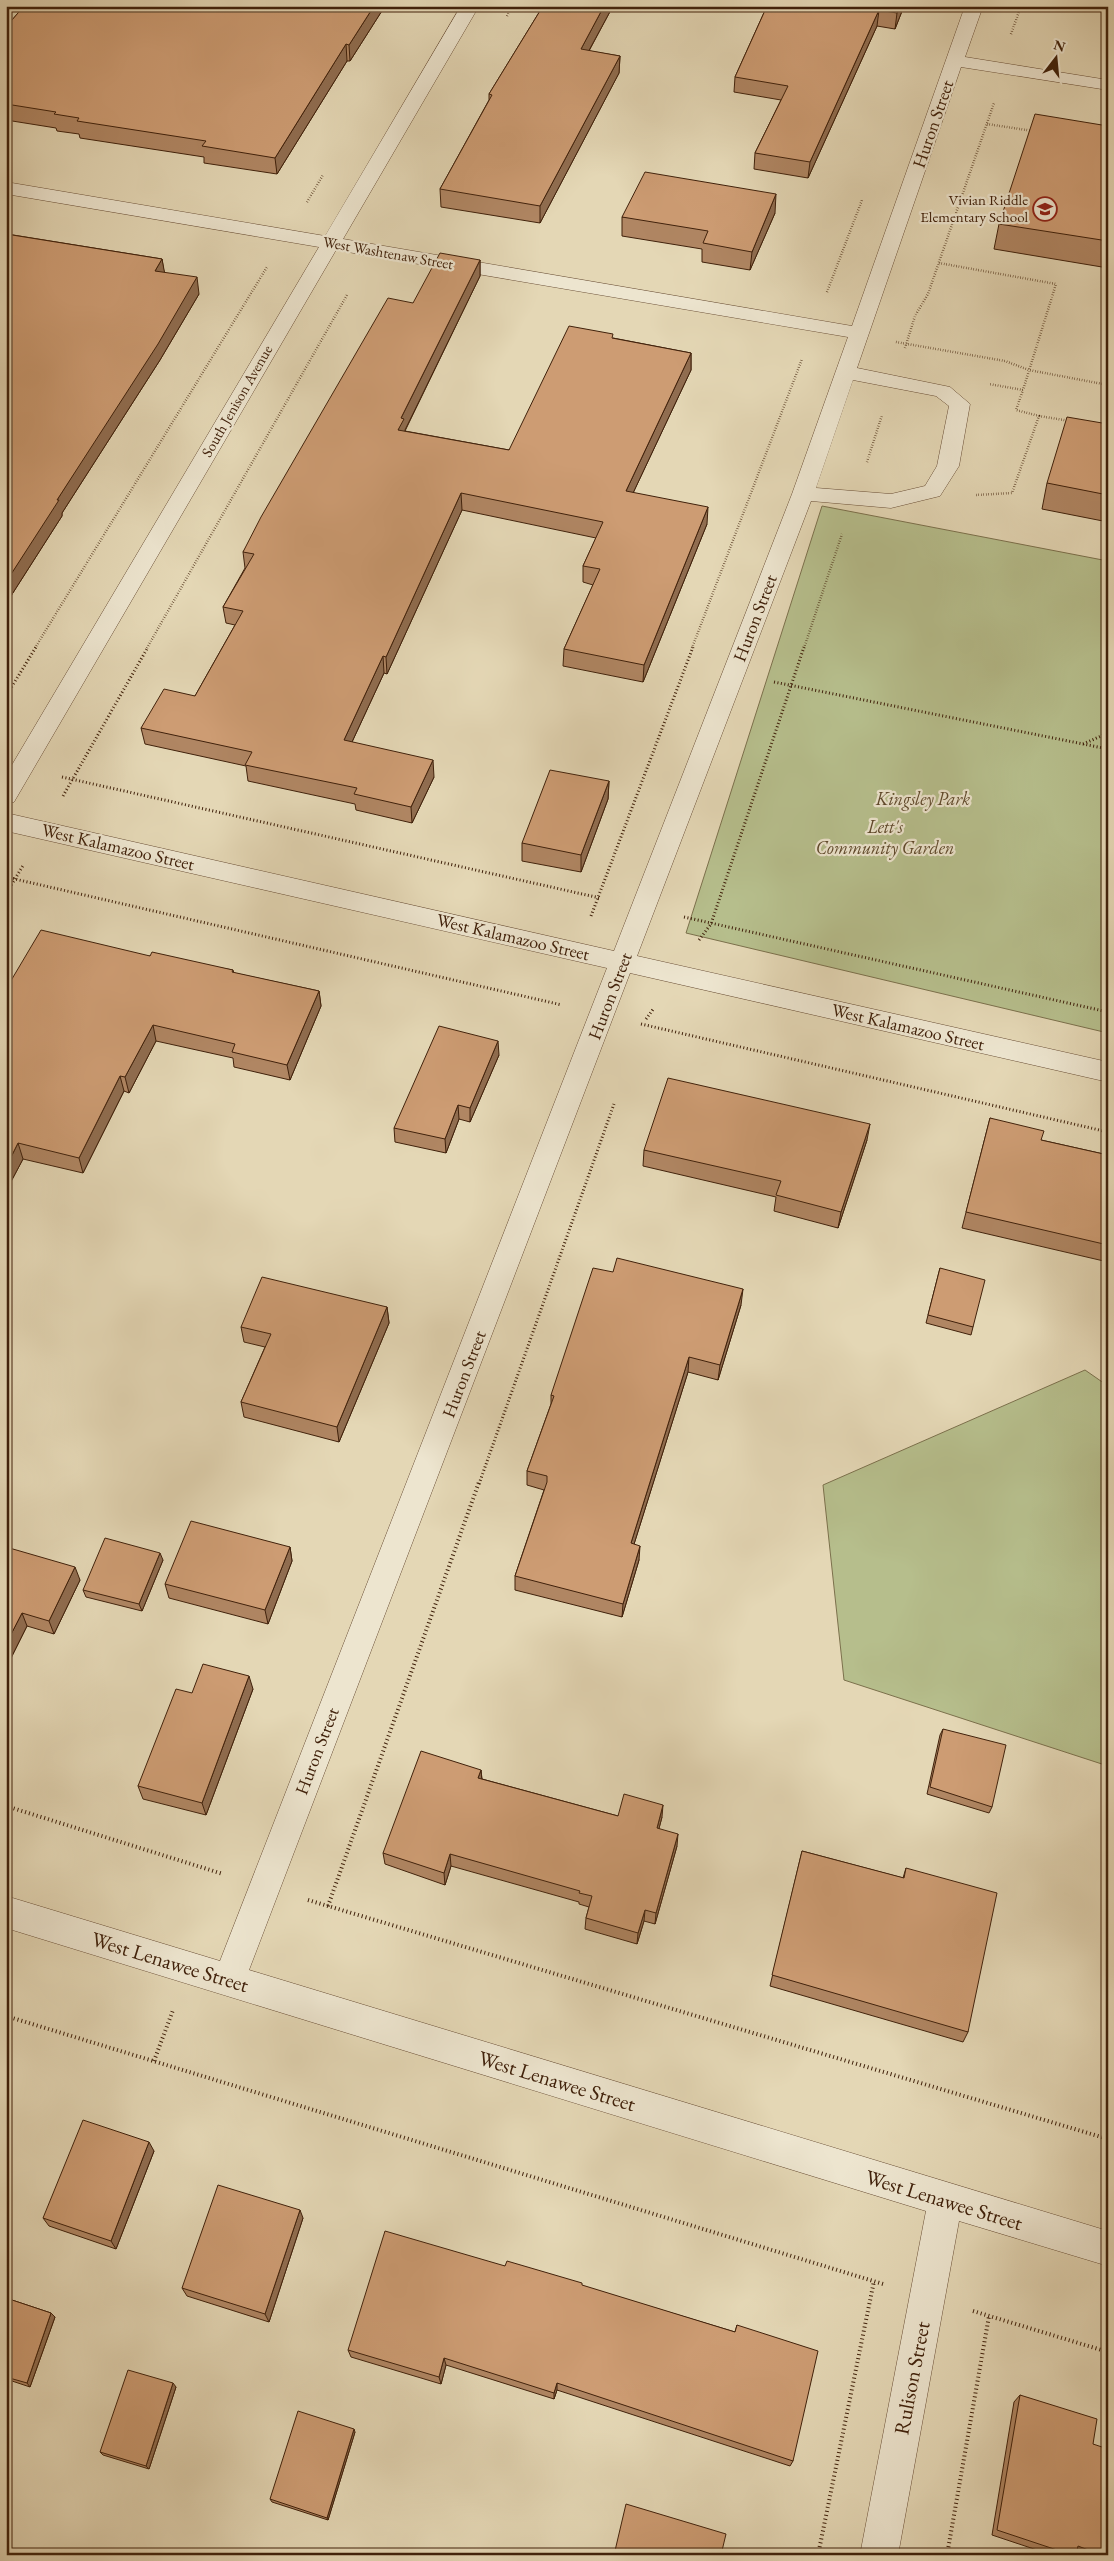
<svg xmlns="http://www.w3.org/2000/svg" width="1114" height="2561" font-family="'EB Garamond',serif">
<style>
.green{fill:#b6be8c;stroke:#7b704c}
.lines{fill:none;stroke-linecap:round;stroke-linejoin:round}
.minor-casing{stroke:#694e36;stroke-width:1}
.path-far2{stroke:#40210b;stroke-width:2.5;stroke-dasharray:0.5 2;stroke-linecap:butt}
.path-far1{stroke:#40210b;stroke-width:3;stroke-dasharray:1 2.5;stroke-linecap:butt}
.path{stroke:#40210b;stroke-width:4;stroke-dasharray:1 3;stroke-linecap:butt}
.minor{fill:#ede5cf;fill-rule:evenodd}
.wall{fill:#b08663;stroke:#40210b}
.shaded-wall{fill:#906d50;stroke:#40210b}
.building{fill:#cd9c73;stroke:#40210b}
.labels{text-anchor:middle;stroke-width:4.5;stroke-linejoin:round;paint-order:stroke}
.far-poi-label{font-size:15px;fill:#40210b;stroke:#ede5cf;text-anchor:end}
.far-street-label{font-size:15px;fill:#40210b;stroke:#ede5cf}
.street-label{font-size:18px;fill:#40210b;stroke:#ede5cf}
.park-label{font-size:18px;font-style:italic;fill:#5e482b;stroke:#ede5cf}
.near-street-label{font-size:21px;fill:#40210b;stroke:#ede5cf}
</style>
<rect width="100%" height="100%" fill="#e4d7b5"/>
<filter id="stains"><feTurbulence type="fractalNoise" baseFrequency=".004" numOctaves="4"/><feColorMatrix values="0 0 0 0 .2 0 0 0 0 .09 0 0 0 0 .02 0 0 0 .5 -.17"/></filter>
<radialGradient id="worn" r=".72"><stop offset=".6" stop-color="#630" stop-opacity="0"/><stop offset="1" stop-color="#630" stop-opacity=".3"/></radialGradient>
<path class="green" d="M822,506L1108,561V1033L686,933Z
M1085,1370L1108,1386V1766L844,1680L823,1485Z"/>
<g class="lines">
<g class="minor-casing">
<path id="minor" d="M461,6H479L343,239L852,326L965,6H983L965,57L1108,80V90L961,67L857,368L950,387L970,404L959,466L940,496L891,508L811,501L637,956L1108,1062V1082L630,973L249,1970L1108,2231V2266L959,2221L898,2555H860L926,2211L6,1928V1896L220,1961L607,968L6,831V813L614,951L792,494L848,337L336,250L14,802L6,804V775L319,247L6,194V182L325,236ZM853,380L936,396L949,406L937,466L925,486L891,494L816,488Z"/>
</g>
<path class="path-far2" d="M507,16L512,6
M1011,34L1021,6
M987,124L1033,131
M307,202L323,175
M939,263L1056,284L1023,390L989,384
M827,292L862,200
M896,342L1005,361L1029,370L1108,385
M905,348L915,316L928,294L994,103
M1039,416L1070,421
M867,462L882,415
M976,495L1012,493L1039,416L1016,410L1023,390
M35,648L267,267
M147,648L347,295
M692,648L802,359
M804,648L842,534"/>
<path class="path-far1" d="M774,682L1108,749
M6,696L36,647
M1083,744L1108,733
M62,777L600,898
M63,796L148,647
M6,877L562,1005
M6,894L24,864
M591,916L693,647
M684,917L1108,1012
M699,940L711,924L804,647
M646,1019L654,1008
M641,1024L1108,1132
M479,1484L614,1104"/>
<path class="path" d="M6,1806L223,1874
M308,1900L1108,2139
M328,1906L479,1482
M6,2016L883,2284
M154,2061L173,2010
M973,2311L1108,2352
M818,2555L874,2281
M947,2555L989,2316"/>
<use href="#minor" class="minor"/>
</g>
<path class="wall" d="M24,6H385L350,61H347L277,174L204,163V157L80,138L79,134L57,131L56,128L6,120V27Z
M543,6H613L589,51L620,56L619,73L540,223L441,207L440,189L489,100V94Z
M767,6H904L895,29L877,26L808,178L754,169L755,153L781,100L734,92L735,77Z
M1108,126V268L994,249L999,224Z
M775,213L750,270L702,262V249L622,236V217Z
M6,230L7,234L162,259L164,272L199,294L160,360L62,513V516L9,599H6Z
M480,260V276L405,431L509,450L613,338L691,353V370L633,493L707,524L643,682L563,666L564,649L593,585L583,582V566L596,538L462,510L387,674L384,673L352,742L434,777L412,823L356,810L355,804L248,781L246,766L145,744L141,728L195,696L235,625L226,623L223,607L245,568L243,552L413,303Z
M1108,424V522L1042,509L1047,483Z
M609,781L608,799L581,872L522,861V843Z
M150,956L233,970L234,973L319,991L321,1006L290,1080L234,1067L233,1058L156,1041L129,1093L124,1091L83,1173L23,1159L6,1191V989Z
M499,1055L470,1122L459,1119L446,1153L395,1142L394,1128Z
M990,1118L1041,1140L1108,1155V1262L962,1228Z
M867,1140L838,1228L774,1211L776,1197L643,1166L644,1150Z
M940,1268L973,1327L971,1335L926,1323Z
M741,1305L718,1380L688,1372L634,1544L639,1560L622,1617L515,1590V1576L544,1490L527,1485V1471L551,1404V1395Z
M387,1307L389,1323L339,1442L244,1417L241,1402L265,1347L244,1342L241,1327Z
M6,1547L80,1580L54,1634L27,1626L6,1668Z
M290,1547L292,1561L268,1624L169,1598L165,1584Z
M163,1560L142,1611L86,1597L83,1590Z
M253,1689L206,1815L143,1799L138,1786L192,1693Z
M943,1729L992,1807L989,1813L927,1794L940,1735Z
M481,1770L482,1779L618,1816L662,1817L659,1828L677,1846L655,1924L644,1921L637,1944L585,1929L586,1918L589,1907L579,1904V1902L451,1866L445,1885L385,1864L383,1853Z
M802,1851L903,1878L906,1868L968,2032L963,2042L770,1986Z
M154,2151L116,2249L49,2226L43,2218Z
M303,2218L269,2322L187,2296L182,2288Z
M505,2266L582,2286L735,2332L737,2325L793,2461L790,2466L557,2390L554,2399L446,2365L441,2384L351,2357L348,2350Z
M6,2298L51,2313L55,2317L30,2387L6,2379Z
M176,2387L149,2469L103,2455L100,2452Z
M1020,2395L1093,2444L1108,2555H1082L1077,2553L1072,2555H1052L992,2535L1014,2402Z
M355,2432L328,2520L272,2502L270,2499Z"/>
<path class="shaded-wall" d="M374,6H385L350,61L349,45Z
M604,6H613L580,67L581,49Z
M900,6H904L895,29L897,13Z
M879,10L877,26L808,178L810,162Z
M346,44L347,61L277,174L275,158Z
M620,56L619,73L540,223V206Z
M776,194L775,213L750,270L752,252Z
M162,259L165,275L155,271Z
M480,260V276L405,430V436L398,430L401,418Z
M197,277L199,294L160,360L62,513V516L9,599L6,588V582L57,500Z
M691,353V370L626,508V491Z
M461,493L462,510L387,674L386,657Z
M708,507L707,524L643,682L644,665Z
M383,656L384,673L345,757L344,740Z
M433,760L434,777L412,823L411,807Z
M609,781L608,799L581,872V855Z
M319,991L321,1006L290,1080L287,1065Z
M153,1025L156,1041L129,1093L125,1077Z
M498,1041L499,1055L470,1122V1108Z
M120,1076L124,1091L83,1173L79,1158Z
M458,1105L459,1119L446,1153L445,1139Z
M870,1124L867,1140L838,1228L841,1212Z
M18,1143L23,1159L6,1191V1167Z
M743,1289L741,1305L718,1380L720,1365Z
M387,1307L389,1323L339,1442L337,1427Z
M689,1357L688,1372L630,1557L631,1543Z
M640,1546L639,1560L622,1617L623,1604Z
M290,1547L292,1561L268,1624L265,1610Z
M160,1553L163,1560L142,1611L139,1604Z
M75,1567L80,1580L54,1634L49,1621Z
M22,1613L27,1626L6,1668V1644Z
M249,1676L253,1689L206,1815L202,1803Z
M481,1770L482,1782L478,1778Z
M663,1805L662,1817L656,1840L657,1828Z
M678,1834L677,1846L655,1924L656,1913Z
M450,1854L451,1866L445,1885L444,1873Z
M645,1910L644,1921L637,1944L638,1933Z
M6,2106L11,2112L6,2123Z
M149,2142L154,2151L116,2249L111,2241Z
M300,2210L303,2218L269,2322L265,2314Z
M51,2313L55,2317L30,2387L27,2383Z
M444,2358L446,2365L441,2384L439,2377Z
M173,2383L176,2387L149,2469L146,2466Z
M557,2383V2390L554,2399V2393Z
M354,2429L355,2432L328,2520L327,2518Z"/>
<path class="building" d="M24,6H374L349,45L346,44L275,158L202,146L206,141L77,121L79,118L54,114L56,112L6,104V27Z
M543,6H604L581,49L620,56L540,206L440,189L492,95L489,94Z
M767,6H900L897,13L879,10L810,162L755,153L788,86L735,77Z
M1035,114L1108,126V241L999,224Z
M645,172L776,194L752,252L703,243L708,231L622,217Z
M6,234L162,259L155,271L197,277L158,344L57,500H59L6,582Z
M440,253L480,260L401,418L404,419L398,430L509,450L569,326L613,334L612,338L691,353L626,491L708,507L644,665L564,649L600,569L583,566L603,522L461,493L386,657L383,656L344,740L433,760L411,807L354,794L357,788L245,765L252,752L141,728L164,689L195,696L243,611L223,607L254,554L243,552L261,517L388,298L413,303Z
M1067,417L1108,424V495L1047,483Z
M550,770L609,781L581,855L522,843Z
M41,930L150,956L152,952L233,970L232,972L319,991L287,1065L232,1052L235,1044L153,1025L125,1077L120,1076L79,1158L18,1143L6,1167V989Z
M439,1026L498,1041L470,1108L458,1105L445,1139L394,1128Z
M668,1078L870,1124L841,1212L776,1195L781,1181L644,1150Z
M990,1118L1044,1131L1041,1140L1108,1155V1245L966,1212Z
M617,1258L743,1289L720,1365L689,1357L631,1543L640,1546L623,1604L515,1576L547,1482V1476L527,1471L554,1396L551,1395L593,1268L613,1272Z
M940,1268L985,1280L973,1327L928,1315Z
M262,1277L387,1307L337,1427L241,1402L271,1334L241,1327Z
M191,1521L290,1547L265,1610L165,1584Z
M105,1538L160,1553L139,1604L83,1590Z
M6,1547L75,1567L49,1621L22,1613L6,1644Z
M203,1664L249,1676L202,1803L138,1786L176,1689L192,1693Z
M943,1729L1006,1745L992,1807L930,1787Z
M421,1751L481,1770L478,1778L618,1816L624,1794L663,1805L657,1828L678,1834L656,1913L645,1910L638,1933L586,1918L592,1896L579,1893L580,1891L450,1854L444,1873L383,1853Z
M802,1851L904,1878L906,1868L997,1893L968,2032L772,1975Z
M83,2120L149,2142L111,2241L43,2218Z
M218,2185L300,2210L265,2314L182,2288Z
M385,2231L505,2266L507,2261L582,2283V2285L735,2332L737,2325L818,2351L793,2461L557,2383L554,2393L444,2358L439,2377L348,2350Z
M6,2298L51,2313L27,2383L6,2377Z
M128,2370L173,2383L146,2466L100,2452Z
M1020,2395L1097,2419L1093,2444L1108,2449V2555H1101L1078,2546L1076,2555H1072L997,2530Z
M298,2411L354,2429L327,2518L270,2499Z
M626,2504L726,2534L721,2555H614Z"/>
<defs>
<g id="school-ring" transform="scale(1.25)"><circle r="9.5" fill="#ede5cf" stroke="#8f2418" stroke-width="1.5"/><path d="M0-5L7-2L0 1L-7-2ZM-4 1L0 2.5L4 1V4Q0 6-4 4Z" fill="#8f2418"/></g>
</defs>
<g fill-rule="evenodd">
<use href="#school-ring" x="1045" y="209"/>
</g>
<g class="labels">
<g class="far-poi-label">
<text x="1028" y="205">Vivian Riddle<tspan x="1028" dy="17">Elementary School</tspan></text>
</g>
<g class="far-street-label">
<text transform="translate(388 253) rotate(10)" y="5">West Washtenaw Street</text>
<text transform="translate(237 401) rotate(-60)" y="5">South Jenison Avenue</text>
</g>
<g class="street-label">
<text transform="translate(933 124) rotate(-71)" y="6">Huron Street</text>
<text transform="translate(755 618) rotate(-69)" y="6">Huron Street</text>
<text transform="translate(118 847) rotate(13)" y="6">West Kalamazoo Street</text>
<text transform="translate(513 937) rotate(13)" y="6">West Kalamazoo Street</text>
<text transform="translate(610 996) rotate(-69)" y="6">Huron Street</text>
<text transform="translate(908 1027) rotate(13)" y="6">West Kalamazoo Street</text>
<text transform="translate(464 1374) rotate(-69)" y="6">Huron Street</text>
<text transform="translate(317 1751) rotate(-69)" y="6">Huron Street</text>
</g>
<g class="park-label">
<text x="923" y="805">Kingsley Park</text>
<text x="885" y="833">Lett's<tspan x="885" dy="21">Community Garden</tspan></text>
</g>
<g class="near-street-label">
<text transform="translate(170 1962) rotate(17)" y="7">West Lenawee Street</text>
<text transform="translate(557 2081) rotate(17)" y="7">West Lenawee Street</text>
<text transform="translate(944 2200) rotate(17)" y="7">West Lenawee Street</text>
<text transform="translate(912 2378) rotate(-79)" y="7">Rulison Street</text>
</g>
</g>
<rect width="1114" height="2561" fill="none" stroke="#e4d7b5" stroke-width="25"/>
<rect x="8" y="8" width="1099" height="2546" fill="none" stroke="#40210b" stroke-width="2.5"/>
<rect x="12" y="12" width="1089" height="2536" fill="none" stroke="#40210b"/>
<g transform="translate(1056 58) rotate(16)" stroke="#ede5cf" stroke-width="4" paint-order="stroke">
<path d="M0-4L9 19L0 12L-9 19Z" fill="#40210b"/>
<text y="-8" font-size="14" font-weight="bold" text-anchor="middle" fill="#40210b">N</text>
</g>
<rect width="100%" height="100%" filter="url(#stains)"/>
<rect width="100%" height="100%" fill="url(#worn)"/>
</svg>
